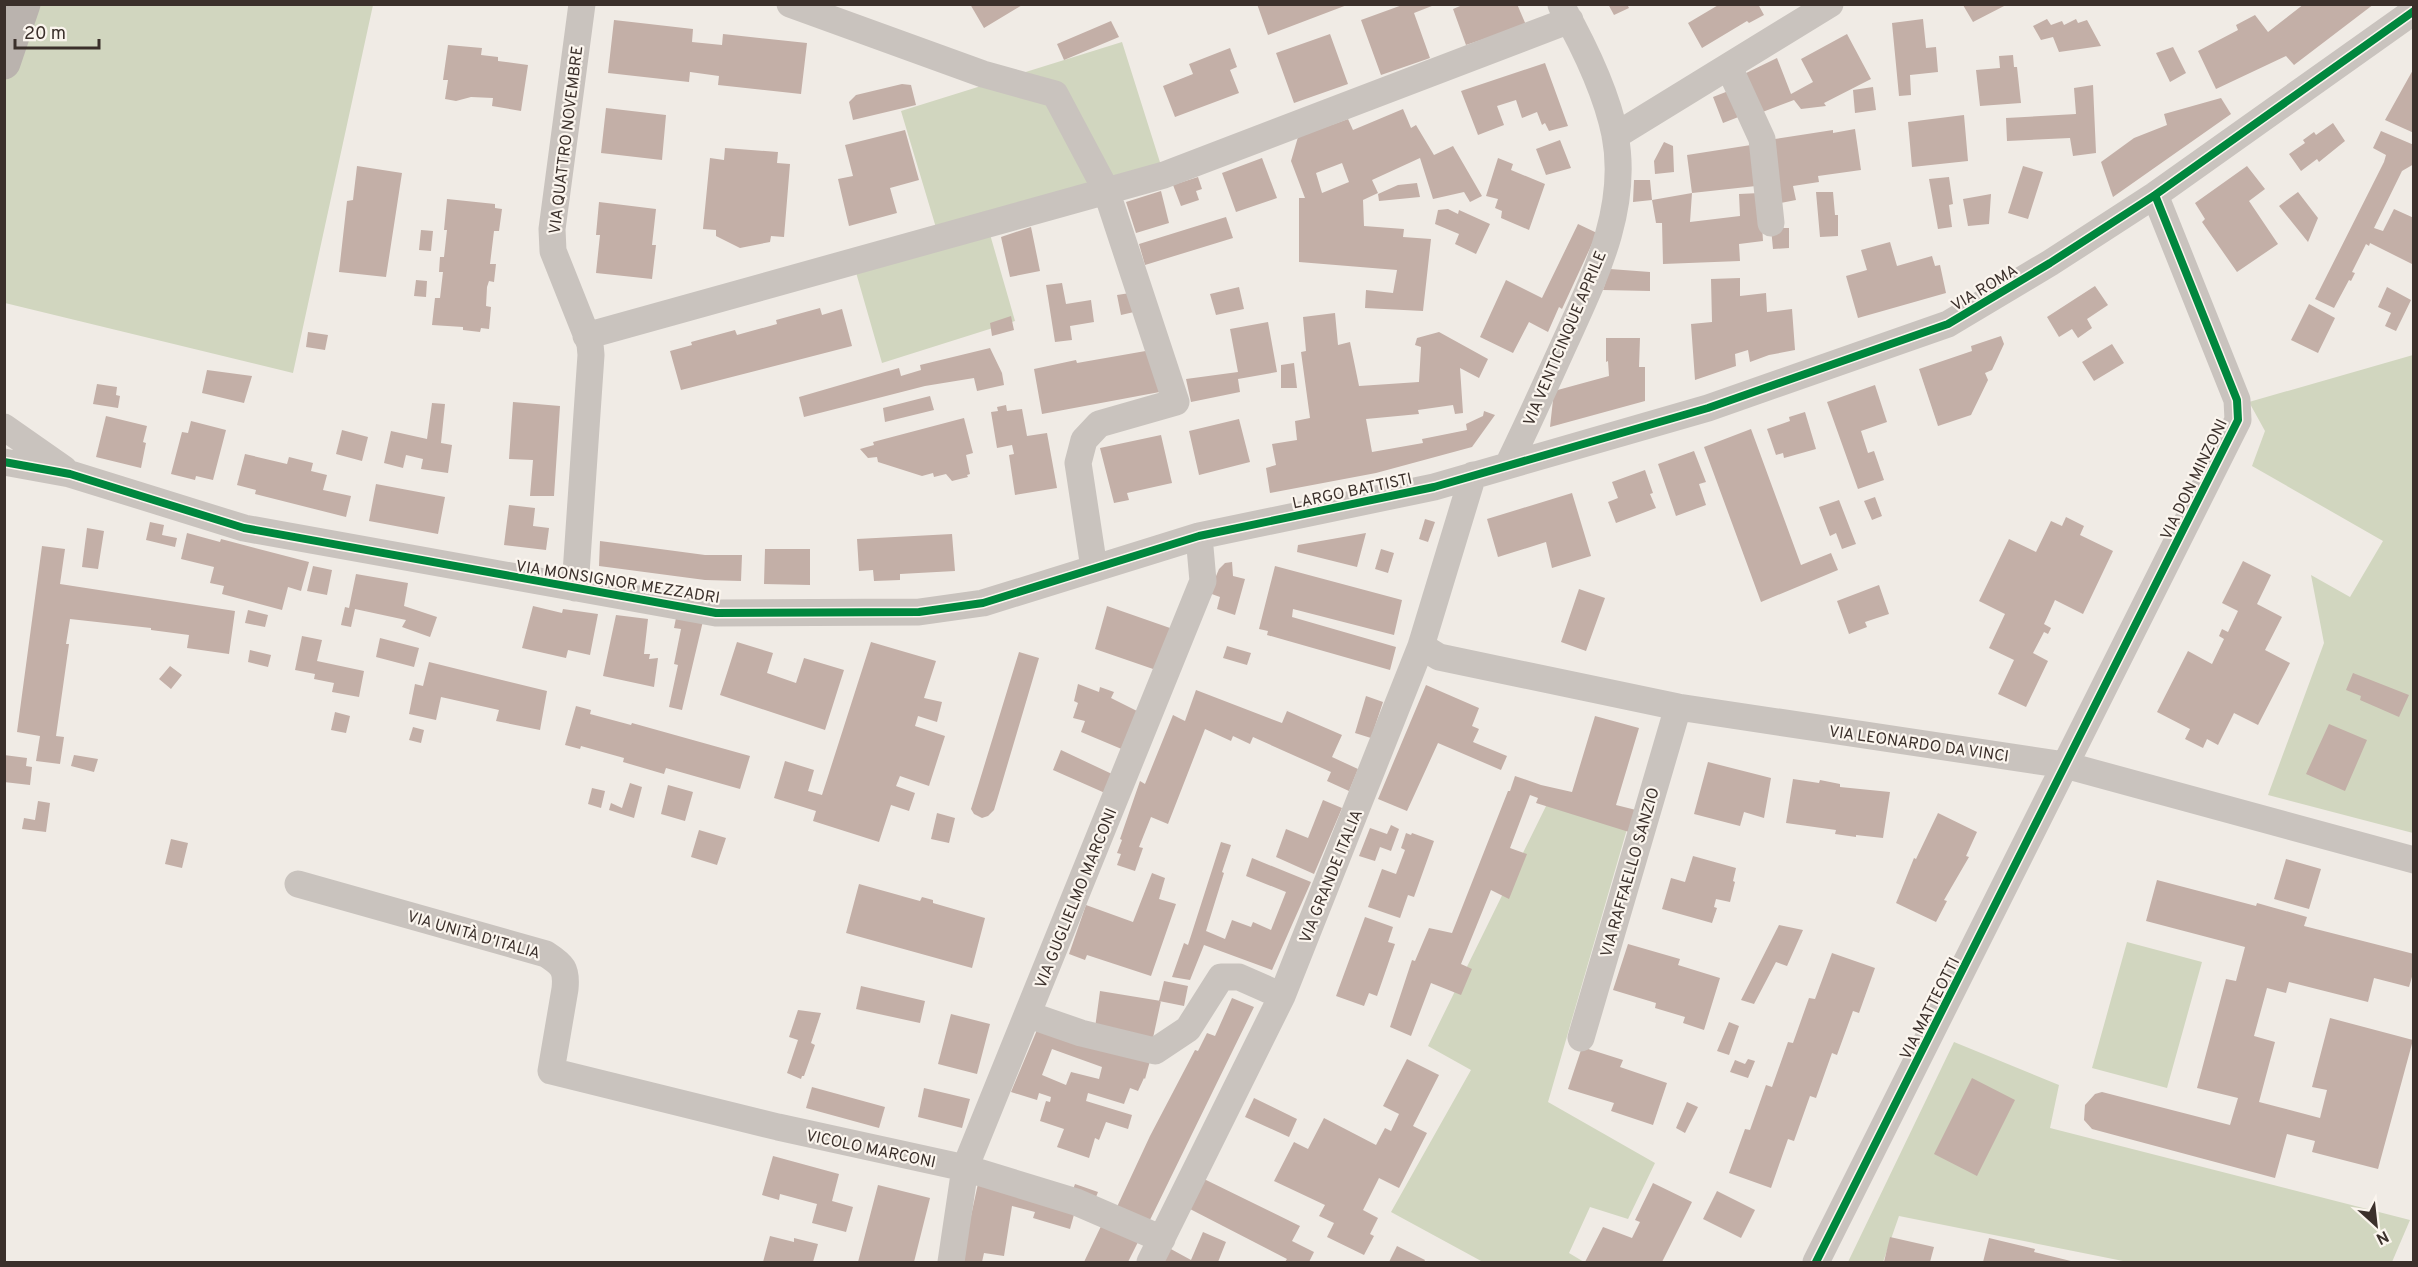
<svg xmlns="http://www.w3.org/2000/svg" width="2418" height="1267" font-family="Overpass,sans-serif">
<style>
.green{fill:#d1d6bf}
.building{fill:#c3afa7;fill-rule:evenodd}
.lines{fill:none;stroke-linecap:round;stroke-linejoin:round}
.street{stroke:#c9c3be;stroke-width:27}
.secondary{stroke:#bab3ae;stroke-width:33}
.cycleway-casing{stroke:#fbf5ee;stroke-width:11}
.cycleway{stroke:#00873e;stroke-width:8}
.labels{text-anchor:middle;stroke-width:4.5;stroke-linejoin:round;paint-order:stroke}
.street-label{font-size:16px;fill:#3b302b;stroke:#fbf5ee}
</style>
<rect width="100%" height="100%" fill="#f0ebe5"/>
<path class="green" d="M4,5H373L293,373L5,303Z
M1122,42L1164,175L987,224L1015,321L882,363L853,262L940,241L901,111Z
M2413,355V833L2268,795L2324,643L2311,575L2350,597L2383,541L2252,466L2265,431L2249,402Z
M1549,800L1629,822L1548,1102L1655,1163L1628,1219L1590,1207L1569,1253L1584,1262H1483L1391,1212L1471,1070L1428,1046Z
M2127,942L2202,962L2167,1088L2092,1068Z
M1954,1042L2059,1085L2050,1128L2410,1220L2392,1262H2128L1899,1216L1883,1262H1848Z"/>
<path class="building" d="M970,4H1024L984,28Z
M1257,4H1277L1278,6L1283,4L1347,5L1268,35Z
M1405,4H1437L1414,13L1430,58L1381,75L1361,20Z
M1465,4H1517L1526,25L1466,45L1453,9Z
M1608,4H1627L1629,8L1614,15Z
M1720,4H1758L1764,15L1749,23L1747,21L1702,48L1688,23Z
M2304,4H2374L2294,65L2286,56L2216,89L2198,51L2238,30L2236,25L2255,15L2268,32Z
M1963,5H2006L1973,22Z
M1923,19L1926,48L1936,47L1938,72L1910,75L1911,95L1899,96L1892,23Z
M2047,19L2051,25L2062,21L2064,25L2076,19L2078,23L2087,20L2101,46L2059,52L2053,37L2041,40L2033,26Z
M614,20L693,29L692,42L722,45L723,34L807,43L801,94L718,85L719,76L690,72L689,82L608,73Z
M1111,21L1119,37L1064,60L1057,44Z
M1330,34L1348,84L1294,103L1276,53Z
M1847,34L1871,79L1824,103L1826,106L1801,109L1794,100L1760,113L1742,75L1777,58L1791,94L1813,82L1801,59Z
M448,45L482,48L481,55L498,57V61L528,65L521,111L492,106L493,98L471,97L456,101L445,99L448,80H443Z
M2173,47L2186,73L2170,82L2156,53Z
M1230,48L1237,67L1230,70L1239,93L1175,117L1163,86L1193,74L1189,64Z
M2013,55L2014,67H2017L2021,103L1980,106L1976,70L2000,68L1999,56Z
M1545,63L1568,126L1549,131L1545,123L1542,125L1537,112L1522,118L1516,100L1497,106L1504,125L1478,135L1461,91Z
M2414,68V133L2385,120Z
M902,84L911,85L916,105L853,120L849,102L856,95Z
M2093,85L2096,153L2073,156L2070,138L2007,141L2006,118L2076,114L2074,88Z
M1873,87L1876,110L1855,113L1853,90Z
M1731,90L1741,116L1723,123L1713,97Z
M2221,98L2231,114L2113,197L2101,162L2134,138L2167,125L2164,114Z
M606,108L666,115L662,160L601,153Z
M1403,109L1411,128L1416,125L1434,155L1453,146L1482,196L1470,202L1464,192L1433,199L1420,158L1372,180L1378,193L1363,200L1364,226L1404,229L1403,237L1431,239L1423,311L1365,308L1366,290L1393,293L1397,270L1299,262V198H1305L1291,161L1298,137L1348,119L1353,130ZM1342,163L1349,182L1322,193L1316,173Z
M1964,115L1968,161L1912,167L1908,122Z
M2333,123L2345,141L2319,162L2317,159L2301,171L2289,154L2305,143L2303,140L2314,132L2316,135Z
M1855,129L1861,170L1818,176L1819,182L1793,186L1796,200L1775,204L1768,140L1833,130V133Z
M905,130L919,180L890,188L897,213L849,226L838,179L853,176L845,145Z
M2381,131L2414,145V164L2402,171L2374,228L2383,231L2394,209L2414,218V265L2370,243L2369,246L2366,244L2352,272L2355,273L2351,281L2349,280L2334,308L2315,299L2384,162L2386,155L2373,148Z
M1560,140L1571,168L1546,175L1536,149Z
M1664,142L1673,146L1674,172L1655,174L1654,161Z
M1751,145L1756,186L1692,193L1687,155Z
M725,148L778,152L777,163L790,164L784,237L771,236L770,242L740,248L716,236V230L703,229L710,158L724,160Z
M1262,158L1277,198L1236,212L1222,173Z
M1498,158L1513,164L1511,170L1545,184L1529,230L1501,218L1502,211L1495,208L1498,199L1486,196Z
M357,166L402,173L386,277L339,272L347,201L353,200Z
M2023,166L2043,172L2028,219L2008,213Z
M2247,166L2265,189L2249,201L2278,244L2237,272L2202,222L2205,219L2195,203Z
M1198,177L1202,189L1196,191L1199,200L1181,206L1173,185Z
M1949,177L1953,204L1949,205L1952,227L1938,229L1929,179Z
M1634,180H1650L1652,200L1633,202Z
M1417,183L1420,197L1379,201L1378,194L1398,185Z
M1161,191L1169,223L1136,233L1126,202Z
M1816,192H1833L1835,215H1838V236L1820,237Z
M2298,192L2318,218L2308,242L2279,206Z
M1692,193L1690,222L1740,216L1739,194L1760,193L1763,241L1739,244L1740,261L1663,264L1662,223H1656L1652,200Z
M1991,194L1989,224L1968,226L1963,199Z
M447,199L495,204V208L502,209L499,231H494L490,264H496L494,282L489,281L487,287L486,306L491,307L489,329L481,328L480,332L463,330V327L432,325L435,298H440L443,272H439L440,257H444L447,230H444Z
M599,202L656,209L652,245H656L652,279L596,273L600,235H596Z
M1448,209L1458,214L1459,210L1490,224L1476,254L1455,244L1459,234L1435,224L1438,210Z
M1226,217L1233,238L1145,265L1139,244Z
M1578,224L1597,233L1562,309L1559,307L1548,332L1529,322L1513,353L1480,337L1506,280L1542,298Z
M1031,227L1040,271L1010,277L1001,237Z
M1771,228H1789V248L1773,249Z
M421,230L433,231L431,251L419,250Z
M1890,242L1897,266L1932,256L1935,266L1940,265L1946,293L1858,318L1846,276L1867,270L1861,250Z
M1610,269L1650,272V291L1603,290Z
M1740,278V296L1766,293L1767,312L1792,309L1795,350L1769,355L1750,362L1748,350L1735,354L1736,366L1695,380L1691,324L1712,322L1711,279Z
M416,280L427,281L426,297L414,296Z
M1062,283L1066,304L1091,300L1094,322L1070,326L1072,340L1055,342L1046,285Z
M2095,286L2108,305L2087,319L2092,328L2078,338L2072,329L2059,337L2047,317Z
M1239,287L1244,309L1216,315L1210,294Z
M2387,287L2411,300L2396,331L2385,326L2391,313L2378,307Z
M1130,293L1134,312L1121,315L1117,295Z
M2309,304L2335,318L2318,353L2291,340Z
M820,308L822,315L842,309L852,346L681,390L670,351L692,345L691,342L735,330L737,335L777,324L776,320Z
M1335,313L1338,345L1350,342L1359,386L1419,382L1421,347L1415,345L1417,338L1439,332L1488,359L1479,378L1460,368L1463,413L1455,414L1453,405L1418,410L1419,414L1366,419L1372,452L1423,443L1422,439L1467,430L1466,424L1483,416L1484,411L1495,415L1472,447L1376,473L1270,493L1266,468L1276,465L1272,444L1297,440L1295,421L1310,418L1301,352L1306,351L1303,317Z
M1011,316L1014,330L992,336L990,323Z
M1268,322L1277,372L1238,379L1240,392L1191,402L1186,379L1238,372L1230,329Z
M308,332L328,335L325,350L306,347Z
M2001,336L2004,344L1992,370L1985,373L1988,380L1971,415L1938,426L1919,369L1972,351L1971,346Z
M1606,338H1640L1639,367H1645V401L1550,427L1554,391L1609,376L1608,361L1606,362Z
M2112,344L2124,363L2094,381L2082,362Z
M990,348L1002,373L1004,385L977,391L974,378L925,386L804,417L799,397L899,368L901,376L921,370L920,365Z
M1157,349L1165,391L1042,414L1034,369L1076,360L1077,363Z
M1294,363L1297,388H1281V365Z
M207,370L252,376L244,403L202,393Z
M97,384L117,387L116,395L120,396L118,408L93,404Z
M1875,385L1887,422L1861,431L1868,453L1874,451L1884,480L1858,489L1827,402Z
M930,396L934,410L885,422L883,408Z
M513,402L560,406L554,496H530L533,460L509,459Z
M432,403L445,404L441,443L452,445L448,473L421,469L423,459L406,455L403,468L384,463L391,431L427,439Z
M1006,405L1007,411L1022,409L1027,436L1047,433L1057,488L1015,495L1009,455L1014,454L1012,445L997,448L991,412L998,411L997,407Z
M1805,412L1816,449L1784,458L1783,453L1776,455L1767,429L1790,421L1789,417Z
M106,416L147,426L143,442L146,443L141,468L96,457Z
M964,418L973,453L966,455L970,474L967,475L968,477L952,481L946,474L934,477L933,473L922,476L878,462L877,457L868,458L860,449L874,445L873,442Z
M1239,419L1250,462L1199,475L1189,431Z
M191,421L226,430L213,480L196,476L195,480L171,474L182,432L188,433Z
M1751,429L1801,565L1831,553L1838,570L1761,602L1704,447Z
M342,430L368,437L362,461L336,454Z
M1161,435L1172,483L1127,493L1129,500L1114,503L1100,448Z
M1694,451L1706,482L1699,484L1706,505L1676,516L1658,464Z
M245,454L287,464L289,457L313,463L311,471L327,475L323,490L351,496L346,517L255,494L256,490L237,485Z
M1645,470L1653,493L1650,494L1656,508L1616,523L1608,502L1618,498L1612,482Z
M376,484L445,497L438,534L369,521Z
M1572,493L1591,556L1552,568L1546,542L1498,557L1487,519Z
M1875,497L1882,516L1872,520L1864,501Z
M1839,500L1856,544L1842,549L1836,533L1830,536L1819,507Z
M509,505L535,508L533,526L549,528L546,550L504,545Z
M2066,517L2084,526L2080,535L2113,551L2083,614L2055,600L2044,624L2051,628L2048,634L2044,632L2033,653L2048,661L2026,707L1998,694L2014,660L1989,648L2005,614L1979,601L2009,539L2036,552L2051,521L2062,526Z
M1425,519L1435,522L1428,542L1419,539Z
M150,522L164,525L162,535L177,538L175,547L146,540Z
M87,528L104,531L98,569L82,567Z
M187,533L220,542L221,539L309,562L301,591L288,587L282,610L222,594L224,586L210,583L214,567L181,559Z
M1366,533L1357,567L1297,552L1298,545Z
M952,534L955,571L900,574V580L874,581L873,570L859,571L857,539Z
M600,541L705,555H742L741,581L705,580L599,566Z
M42,546L65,549L60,584L235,611L229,654L187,648L189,635L151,630V628L70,619L66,644H69L56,736L64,737L60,764L36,761L40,736L17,732Z
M765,549H810V585L764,584Z
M1381,549L1394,553L1388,573L1375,569Z
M2243,561L2271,575L2257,604L2282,617L2265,650L2290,663L2258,725L2234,713L2218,745L2207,739L2203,748L2185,739L2190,729L2157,712L2188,651L2212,664L2224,639L2219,636L2222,629L2228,632L2238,611L2222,603Z
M1232,562L1233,576L1245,579L1235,615L1217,609L1220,597L1209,593L1219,569L1225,563Z
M313,566L332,570L327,595L307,591Z
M1275,566L1402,600L1394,635L1293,609L1292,617L1396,647L1390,670L1267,635L1268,631L1259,629Z
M356,574L408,583L404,606L437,617L430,637L402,627L406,620L355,609L351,627L341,625L345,607L349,608Z
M1879,585L1889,614L1865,622L1867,627L1849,634L1837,601Z
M1579,589L1605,598L1586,651L1561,642Z
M533,606L562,613L563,609L598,614L590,655L568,650L566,658L522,648Z
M1107,606L1170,628L1156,670L1095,649Z
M248,610L268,615L265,627L245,623Z
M616,615L648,619L644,654H650L649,659L658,658L654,687L603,676Z
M676,618L703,621L682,710L669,707L678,665L674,664L681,629L674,628Z
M302,636L322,640L317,661L364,671L359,697L332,692L334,683L314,679L315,674L295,670Z
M380,638L419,648L414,667L376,657Z
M737,642L773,653L767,673L796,683L804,658L844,670L825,730L720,695Z
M871,642L936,661L924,698L942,702L937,722L918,716L915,726L945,736L929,786L900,776L896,786L915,793L909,811L891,805L879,842L813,821L816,811L774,798L785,761L814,770L808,791L822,795Z
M1227,646L1251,653L1247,665L1223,658Z
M250,650L271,655L268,667L248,662Z
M1019,652L1039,658L994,810L988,816L982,818L974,814L971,809Z
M429,662L547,691L540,730L496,721L499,710L441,697L436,720L409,714L415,684L423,686Z
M170,666L182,675L171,689L159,679Z
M2353,673L2409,695L2399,717L2360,700L2361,696L2346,690Z
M1078,684L1099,692L1100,687L1114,692L1111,698L1141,713L1124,750L1081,732L1085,721L1073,718L1078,703L1074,701Z
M1426,685L1479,708L1472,726L1479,729L1473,742L1507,756L1501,770L1438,743L1407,811L1378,799Z
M1196,690L1282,723L1287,711L1342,735L1332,757L1358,769L1349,791L1327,781L1331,772L1253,737L1250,744L1233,736L1231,741L1205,729L1168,824L1151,817L1139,847L1143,848L1135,871L1117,865L1121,854L1117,853L1122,840L1120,839L1140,781L1145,784L1173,715L1185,721Z
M1366,696L1383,702L1371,738L1355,733Z
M576,706L591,710L590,714L631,725L632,723L750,756L740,789L666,768L664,774L623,762L624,758L581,746L580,749L565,745Z
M335,712L350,716L346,733L331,730Z
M1595,716L1639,728L1616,805L1636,810L1629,832L1536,803L1538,798L1530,795L1510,848L1527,854L1509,899L1491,890L1461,964L1472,969L1461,995L1431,983L1411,1036L1390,1027L1412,960L1415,961L1429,928L1452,933L1508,791H1510L1515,776L1541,785L1572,792Z
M2329,724L2367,740L2345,791L2306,774Z
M413,727L424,730L421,743L409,740Z
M1061,750L1112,774L1105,793L1053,770Z
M4,755L27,758L26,766L32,767L30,785L4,782Z
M74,755L98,759L94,772L71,766Z
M1708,762L1771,778L1764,818L1744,812L1740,826L1694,814Z
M1793,779L1819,783L1820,780L1840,784V787L1890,792L1883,838L1856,835V837L1835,834L1836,830L1786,823Z
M630,783L642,787L634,818L609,810L611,803L622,808Z
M668,785L693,792L685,821L661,814Z
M592,788L605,791L601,808L588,804Z
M1323,800L1342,808L1314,874L1276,857L1286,829L1308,838Z
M38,801L50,803L46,832L22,829L24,818L35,820Z
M937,813L955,818L949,843L931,839Z
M1938,813L1977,832L1966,856L1969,857L1944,900L1947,901L1936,922L1896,903L1914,858L1916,859Z
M1391,825L1399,829L1391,851L1380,847L1375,861L1359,856L1370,828L1387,834Z
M699,830L726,838L717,865L691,857Z
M1406,833L1411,835L1412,833L1434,841L1414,897L1408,895L1400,918L1368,907L1382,869L1396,874L1405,850L1401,848Z
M171,839L188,843L182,868L165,864Z
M1221,842L1231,845L1222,872L1224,873L1206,931L1225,939L1232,920L1251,927L1253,922L1271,930L1286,892L1246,876L1252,858L1311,882L1272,970L1204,945L1190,980L1172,977L1184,943L1188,945Z
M1693,856L1736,868L1733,881L1735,882L1730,902L1716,899L1714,907L1717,908L1712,923L1662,909L1671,878L1685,882Z
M2286,859L2321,869L2309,909L2274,899Z
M1152,873L1165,878L1159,899L1176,904L1151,976L1087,955L1085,960L1069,954L1086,905L1133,922Z
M2157,880L2256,906L2257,903L2307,917L2304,926L2414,954V970L2409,987L2374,978L2368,1002L2289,982L2286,993L2267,988L2254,1036L2275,1042L2259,1102L2320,1118L2327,1090L2312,1087L2330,1018L2413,1040L2378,1169L2312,1152L2315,1141L2287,1134L2275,1178L2092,1129L2084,1120L2085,1105L2095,1094L2102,1092L2230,1125L2238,1098L2197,1088L2226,979L2236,981L2245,947L2146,921Z
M859,884L920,901L922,897L933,900V903L985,918L972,968L846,933Z
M1365,917L1393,927L1388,942L1395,944L1377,996L1369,993L1364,1006L1336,996Z
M1779,925L1803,930L1787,966L1776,962L1754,1004L1741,1000Z
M1628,944L1680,959L1678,965L1720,978L1704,1030L1683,1023L1685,1017L1655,1008L1656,1003L1613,990Z
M1832,953L1875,968L1859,1013L1853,1011L1837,1055L1832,1053L1816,1098L1810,1096L1794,1141L1788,1139L1771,1188L1729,1173L1745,1129L1750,1130L1766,1085L1772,1087L1788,1042L1793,1043L1809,998L1815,999Z
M1164,981L1188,986L1184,1006L1159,1001Z
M861,986L925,1001L920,1023L856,1009Z
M1100,991L1161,1001L1153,1038L1095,1028Z
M1232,998L1254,1007L1148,1224L1116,1209L1150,1136L1195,1050L1198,1051L1207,1033L1215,1036Z
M798,1010L821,1013L811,1043L815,1045L804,1076H802L801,1079L787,1073L798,1040L789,1037Z
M951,1014L990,1024L977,1074L938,1064Z
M1729,1022L1739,1026L1729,1055L1717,1051Z
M1037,1030L1150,1061L1145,1079L1144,1078L1138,1091L1130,1088L1124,1104L1088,1093L1086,1101L1132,1115L1128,1129L1106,1122L1099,1140L1095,1138L1089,1158L1057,1147L1064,1129L1040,1121L1046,1101L1050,1102L1051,1097L1039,1093L1037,1100L1011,1092ZM1052,1049L1102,1067L1099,1079L1071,1072L1066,1085L1042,1075Z
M1582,1047L1623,1060L1620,1067L1667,1083L1653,1125L1611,1111L1614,1103L1568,1089Z
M1407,1059L1439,1075L1413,1126L1427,1133L1399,1188L1379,1178L1363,1210L1378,1218L1370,1234L1374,1236L1364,1255L1327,1237L1334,1223L1319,1216L1325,1205L1274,1181L1294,1142L1308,1149L1324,1118L1376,1145L1385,1128L1391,1131L1399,1114L1383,1106Z
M1748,1059L1755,1061L1748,1078L1730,1072L1735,1060L1745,1064Z
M1972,1078L2015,1100L1977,1176L1934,1154Z
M812,1087L885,1107L879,1128L806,1108Z
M924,1088L970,1099L962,1128L918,1117Z
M1254,1098L1297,1119L1289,1137L1245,1117Z
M1687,1102L1698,1107L1685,1133L1676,1128Z
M773,1156L839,1174L832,1201L853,1207L846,1232L812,1223L817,1204L780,1194L779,1200L762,1195Z
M979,1179L1075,1211L1070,1229L1033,1218L1035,1212L1012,1206L1004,1256L984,1253L982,1262H961Z
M1204,1179L1300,1226L1292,1241L1314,1252L1309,1262H1285L1287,1259L1190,1209Z
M1653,1183L1692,1202L1662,1262H1585L1603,1227L1632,1238L1640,1222L1635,1220Z
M1075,1184L1098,1192L1094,1202L1071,1195Z
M878,1185L930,1198L914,1262H858Z
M1717,1191L1755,1210L1741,1238L1703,1219Z
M1103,1222L1140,1238L1128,1262H1084Z
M1203,1232L1226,1242L1218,1262L1163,1261L1169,1248L1191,1260Z
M770,1236L794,1242V1238L818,1244L813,1262H763Z
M1890,1237L1934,1247L1930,1262H1884Z
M1989,1238L2035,1249L2034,1252L2075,1262H1983Z
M1397,1246L1425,1260L1424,1262H1389Z"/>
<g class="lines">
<path class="street" d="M790,4L983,74L1055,94L1106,190L1176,402L1099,424L1084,440L1078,463L1094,568
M1729,67L1762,139L1771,223
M1615,136L1830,4
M586,336L1164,175L1570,20
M4,427L64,469
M4,462L70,474L244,528L716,613L919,612L983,603L1199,536L1434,487L1708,408L1948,324L2050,263L2155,195L2414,11
M1508,465C1528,424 1547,382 1566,340C1595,276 1629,208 1615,135C1606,90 1583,44 1561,5
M575,588L591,355L590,344L553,251L552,229L582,4
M1421,646L1439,657L1678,707L2065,765L2414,860
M298,884L546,954C563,965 567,969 565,989L551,1071L778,1127L965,1168L1076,1202L1162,1239
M1029,1015L1081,1033L1155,1051L1188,1029L1221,977H1239L1282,996
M1581,1038L1678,707
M951,1262L965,1168L1203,581L1199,536
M1150,1262L1282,996L1421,646L1473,475
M1816,1262L2238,420L2237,400L2155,195"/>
<path class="secondary" d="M4,63L24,4"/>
<g class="cycleway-casing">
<path id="cycleway" d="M4,462L70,474L244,528L716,613L919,612L983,603L1199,536L1434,487L1708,408L1948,324L2050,263L2155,195L2414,11
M1816,1262L2238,420L2237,400L2155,195"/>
</g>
<use href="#cycleway" class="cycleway"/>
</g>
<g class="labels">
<g class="street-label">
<text transform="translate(565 140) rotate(-83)" y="6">VIA QUATTRO NOVEMBRE</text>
<text transform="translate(1984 287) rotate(-31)" y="6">VIA ROMA</text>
<text transform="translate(1564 338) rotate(-67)" y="6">VIA VENTICINQUE APRILE</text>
<text transform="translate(2193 479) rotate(-64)" y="6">VIA DON MINZONI</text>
<text transform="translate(1352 490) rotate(-12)" y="6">LARGO BATTISTI</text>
<text transform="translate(618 581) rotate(9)" y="6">VIA MONSIGNOR MEZZADRI</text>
<text transform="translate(1919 743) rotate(8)" y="6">VIA LEONARDO DA VINCI</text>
<text transform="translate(1629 872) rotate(-74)" y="6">VIA RAFFAELLO SANZIO</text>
<text transform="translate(1330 876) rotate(-68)" y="6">VIA GRANDE ITALIA</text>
<text transform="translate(1075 898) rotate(-68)" y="6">VIA GUGLIELMO MARCONI</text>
<text transform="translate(474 934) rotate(16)" y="6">VIA UNITÀ D'ITALIA</text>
<text transform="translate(1929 1008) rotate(-63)" y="6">VIA MATTEOTTI</text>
<text transform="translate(871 1148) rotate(12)" y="6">VICOLO MARCONI</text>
</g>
</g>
<rect width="2418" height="1267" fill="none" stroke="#3b302b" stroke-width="12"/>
<g transform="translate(2376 1225) rotate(153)" stroke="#fbf5ee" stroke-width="4.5" paint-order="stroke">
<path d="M0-4.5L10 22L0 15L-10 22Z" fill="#3b302b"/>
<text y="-9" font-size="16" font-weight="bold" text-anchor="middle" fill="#3b302b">N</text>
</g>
<path d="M15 39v9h84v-9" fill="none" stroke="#3b302b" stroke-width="3"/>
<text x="24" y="39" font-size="18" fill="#3b302b" stroke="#fbf5ee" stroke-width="4.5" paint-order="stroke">20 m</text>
</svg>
